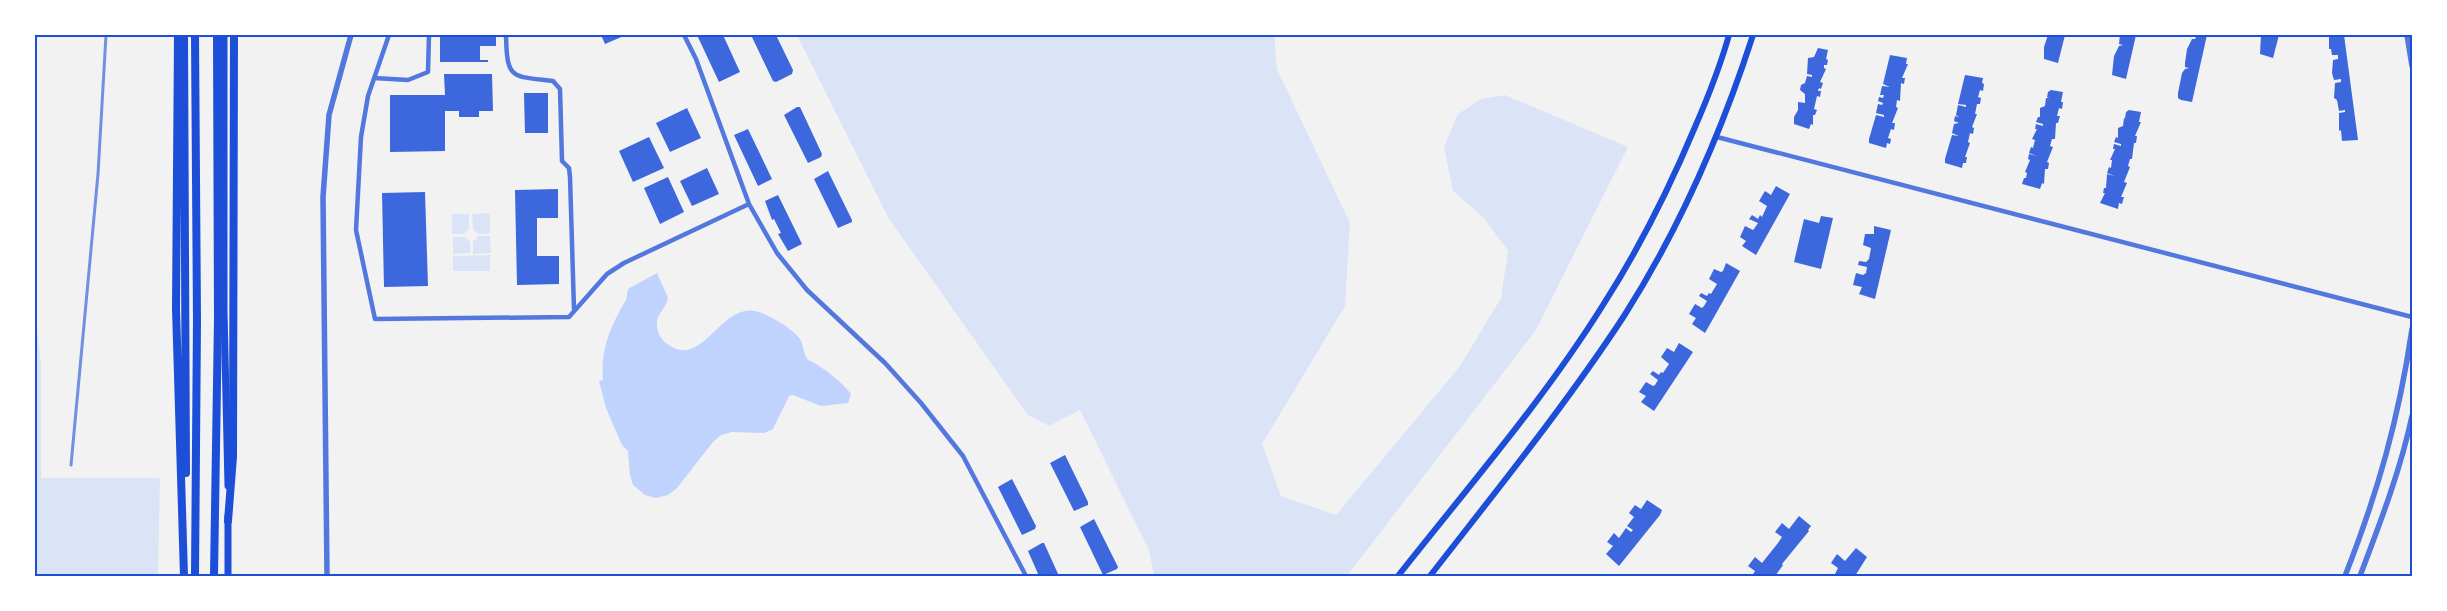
<svg xmlns="http://www.w3.org/2000/svg" width="2447" height="611" font-family="Merriweather,serif">
<style>
.green{fill:#dbe4f7}
.water{fill:#bfd3fe}
.building{fill:#3d67dc}
.lines{fill:none;stroke-linecap:round;stroke-linejoin:round}
.minor{stroke:#5277de;stroke-width:4.5}
.tertiary{stroke:#5277de;stroke-width:5.5}
.secondary{stroke:#1d4ed8;stroke-width:6}
.primary{stroke:#1d4ed8;stroke-width:7}
.trunk{stroke:#1d4ed8;stroke-width:8}
.rail{stroke:#7290e2;stroke-width:3}
.neatline{fill:none;stroke:#1d4ed8;stroke-width:2}
</style>
<rect width="100%" height="100%" fill="#f2f2f2"/>
<path class="green" d="M797,35H1274L1277,69L1350,223L1345,306L1262,444L1281,496L1336,515L1460,366L1501,298L1508,251L1484,218L1453,191L1444,147L1458,114L1481,99L1505,95L1628,147L1536,330L1347,576H1154L1149,550L1080,410L1049,426L1028,415L889,219Z
M490,213V233L478,234L473,229L472,214Z
M452,214H469V228L464,234H452Z
M478,236H490L491,253L473,254V242Z
M453,237H465L470,242V253L453,254Z
M490,255V271H453V256Z
M35,313L41,363V478H160L158,576H35Z"/>
<path class="water" d="M657,273L668,298C666,308 658,313 657,322C656,330 660,338 666,343C702,372 719,304 755,311C768,314 792,328 800,339C804,346 803,354 808,360C821,365 843,383 851,394L848,403L821,406L793,395L789,396L773,429L764,433L732,432L721,435L713,442L677,488L668,495L656,498L645,495L633,485L630,475L628,451L622,445L606,408L599,381L603,380C600,350 611,325 626,300C627,297 627,292 628,289Z"/>
<path class="building" d="M440,35H496V46H480V60H488V62H440Z
M601,35H626L605,44Z
M697,35H723L740,72L719,82Z
M751,35H776L793,70L792,74L776,82L773,81Z
M2048,35H2065L2058,63L2044,59V47Z
M2120,35H2136L2126,79L2112,75L2114,56L2119,46L2123,45L2119,44Z
M2189,35H2207L2192,102L2181,100L2178,98V93L2182,73L2185,69L2189,68L2185,67V63L2187,49L2192,39H2195L2196,37Z
M2261,35H2279L2273,58L2260,54Z
M2329,35H2344L2358,140L2342,141L2341,130L2339,131V113L2345,112V110L2339,111L2337,100L2334,98L2335,83L2341,82V79L2334,80L2332,73L2333,60L2338,59V55H2332L2331,49H2329Z
M1818,48L1828,50L1826,59L1828,60L1827,65H1824V68L1826,69L1820,82L1823,83L1821,89L1819,88L1818,91H1821L1820,97L1817,96L1814,109L1817,110L1815,115H1813V125L1811,124L1809,129L1794,124V117L1798,110V102L1805,103V94L1800,90L1801,85L1805,83L1807,76L1812,77V75L1807,74L1808,58L1814,57Z
M1890,55L1907,58L1906,64H1908L1902,78H1905L1904,84L1901,83L1900,101L1897,100L1896,107L1898,108L1892,123H1895L1894,130L1891,129L1888,138L1891,139L1890,144L1887,143L1886,148L1869,143V139L1876,115L1884,117V115L1876,113L1878,104L1882,105L1883,103L1878,101L1879,97L1883,98L1884,95H1880L1882,86L1890,87L1883,84Z
M444,74H492L493,111H479V117H459V111H445V151L390,152V95H445Z
M1965,75L1983,78L1982,83L1984,84L1983,91L1980,90L1978,97L1981,98L1980,104H1977L1975,114H1977L1972,127L1974,128L1973,134L1970,133L1968,142L1970,143L1965,157H1967L1966,163H1963L1962,168L1945,163V159L1952,135L1959,136L1952,133L1954,124L1959,123L1954,121L1955,116L1959,117L1956,115L1958,105L1966,107V105L1958,104Z
M2051,90L2063,92L2061,102H2063L2062,109L2059,108L2057,116H2060L2058,123H2056L2055,139H2052L2050,146L2053,147L2047,162L2049,163L2048,169H2045L2044,184L2042,183L2040,189L2022,184L2024,178H2026L2027,173L2025,172L2030,160L2028,159L2029,154L2037,156L2029,153L2031,147L2033,148L2035,140L2032,139L2037,129H2035L2036,124L2043,126V124L2036,122L2038,117H2040V108L2045,106L2046,98H2049L2047,97L2048,92Z
M524,93H548V133H525Z
M797,107H800L822,154L821,157L808,163L784,115Z
M687,108L701,138L670,152L656,123Z
M2129,110L2141,112L2139,122H2141L2135,136H2137L2136,143H2134L2132,159H2130L2128,166L2130,167L2124,182L2127,183L2121,197H2124L2122,204L2119,203L2118,209L2100,203L2105,193H2103L2104,188H2106L2107,174L2115,176L2107,173L2109,167L2111,168L2112,160H2110L2115,149H2113L2114,144L2121,146V144L2114,142L2116,137L2118,138V128L2123,126L2124,118L2127,119L2125,118L2126,112Z
M748,129L772,179L758,186L734,135Z
M649,137L664,168L633,182L619,151Z
M707,168L719,194L692,206L680,181Z
M828,171L852,220V222L838,228L814,179Z
M668,177L684,212L660,224L644,188Z
M1776,186L1790,194L1756,255L1742,246L1746,241L1740,237L1745,226L1753,230L1754,229L1758,223L1749,219L1752,215L1758,219L1760,215L1762,217L1767,206L1759,201L1765,191L1771,195Z
M558,189V218H537V256H559V284L517,285L515,190Z
M425,192L428,286L384,287L382,193Z
M778,195L802,244L788,251L778,234L781,233L774,219L772,220L765,201Z
M1821,216L1833,218L1821,269L1794,262L1804,219L1819,223Z
M1874,226L1891,230L1875,299L1859,294L1862,287L1853,285L1856,273L1863,275L1866,273L1867,267L1858,265L1859,261L1866,262L1869,259L1871,248L1863,245L1865,234H1874Z
M1726,263L1740,271L1705,333L1692,324L1696,318L1689,314L1695,304L1702,308L1704,306L1707,301L1699,296L1701,293L1707,296L1709,293L1711,294L1717,284L1709,279L1714,269L1721,272L1723,271Z
M1679,343L1693,352L1654,411L1641,402L1646,396L1639,392L1646,382L1653,386L1655,385L1658,380L1650,374L1653,371L1659,375L1661,372L1663,373L1669,364L1661,357L1667,348L1674,352Z
M1065,455L1088,502V505L1074,511L1050,463Z
M1012,479L1036,526L1035,529L1022,535L998,487Z
M1647,500L1662,510L1660,515L1619,566L1606,554L1613,546L1607,542L1614,533L1619,538L1626,528L1631,532L1633,530L1627,526L1634,517L1629,513L1635,505L1641,509Z
M1799,516L1811,526L1808,530L1809,531L1782,564L1783,565L1775,576H1752L1755,571L1748,566L1755,557L1762,563L1778,543L1782,537L1775,532L1782,523L1789,529Z
M1094,519L1118,567L1117,569L1103,575L1080,527Z
M1042,543H1044L1059,576H1039L1028,551Z
M1856,548L1867,557L1855,576H1834L1838,568L1831,563L1837,554L1845,561Z"/>
<g class="lines">
<path class="minor" d="M389,35L368,96L361,137L356,230L375,319L569,317L607,274L624,263L749,204
M506,35C507,80 511,76 553,81L560,89L562,161L569,168L570,177L574,309
M684,35L696,59L749,204L777,253L807,290L885,363L921,403L963,456L1026,576
M374,78L408,80L428,72L429,35
M1717,137L2412,317"/>
<path class="tertiary" d="M2407,35L2412,66
M327,576L323,197L329,115L351,35
M2345,576C2378,492 2399,418 2412,329
M2360,576C2380,523 2400,472 2412,416"/>
<path class="secondary" d="M1398,576C1468,487 1543,401 1603,305C1639,249 1669,189 1695,127C1708,97 1720,67 1729,35
M1430,576C1496,491 1565,406 1624,316C1680,228 1721,134 1753,35"/>
<path class="primary" d="M224,35V310L228,486
M228,576V516"/>
<path class="trunk" d="M178,35L176,309L184,576
M184,35L186,473
M228,521L233,457L234,35
M195,576L197,320L195,35
M214,576L218,319L217,35"/>
<path class="rail" d="M71,465L98,174L106,35"/>
</g>
<rect width="2447" height="611" fill="none" stroke="#ffffff" stroke-width="72"/>
<rect x="36" y="36" width="2375" height="539" class="neatline"/>
</svg>
